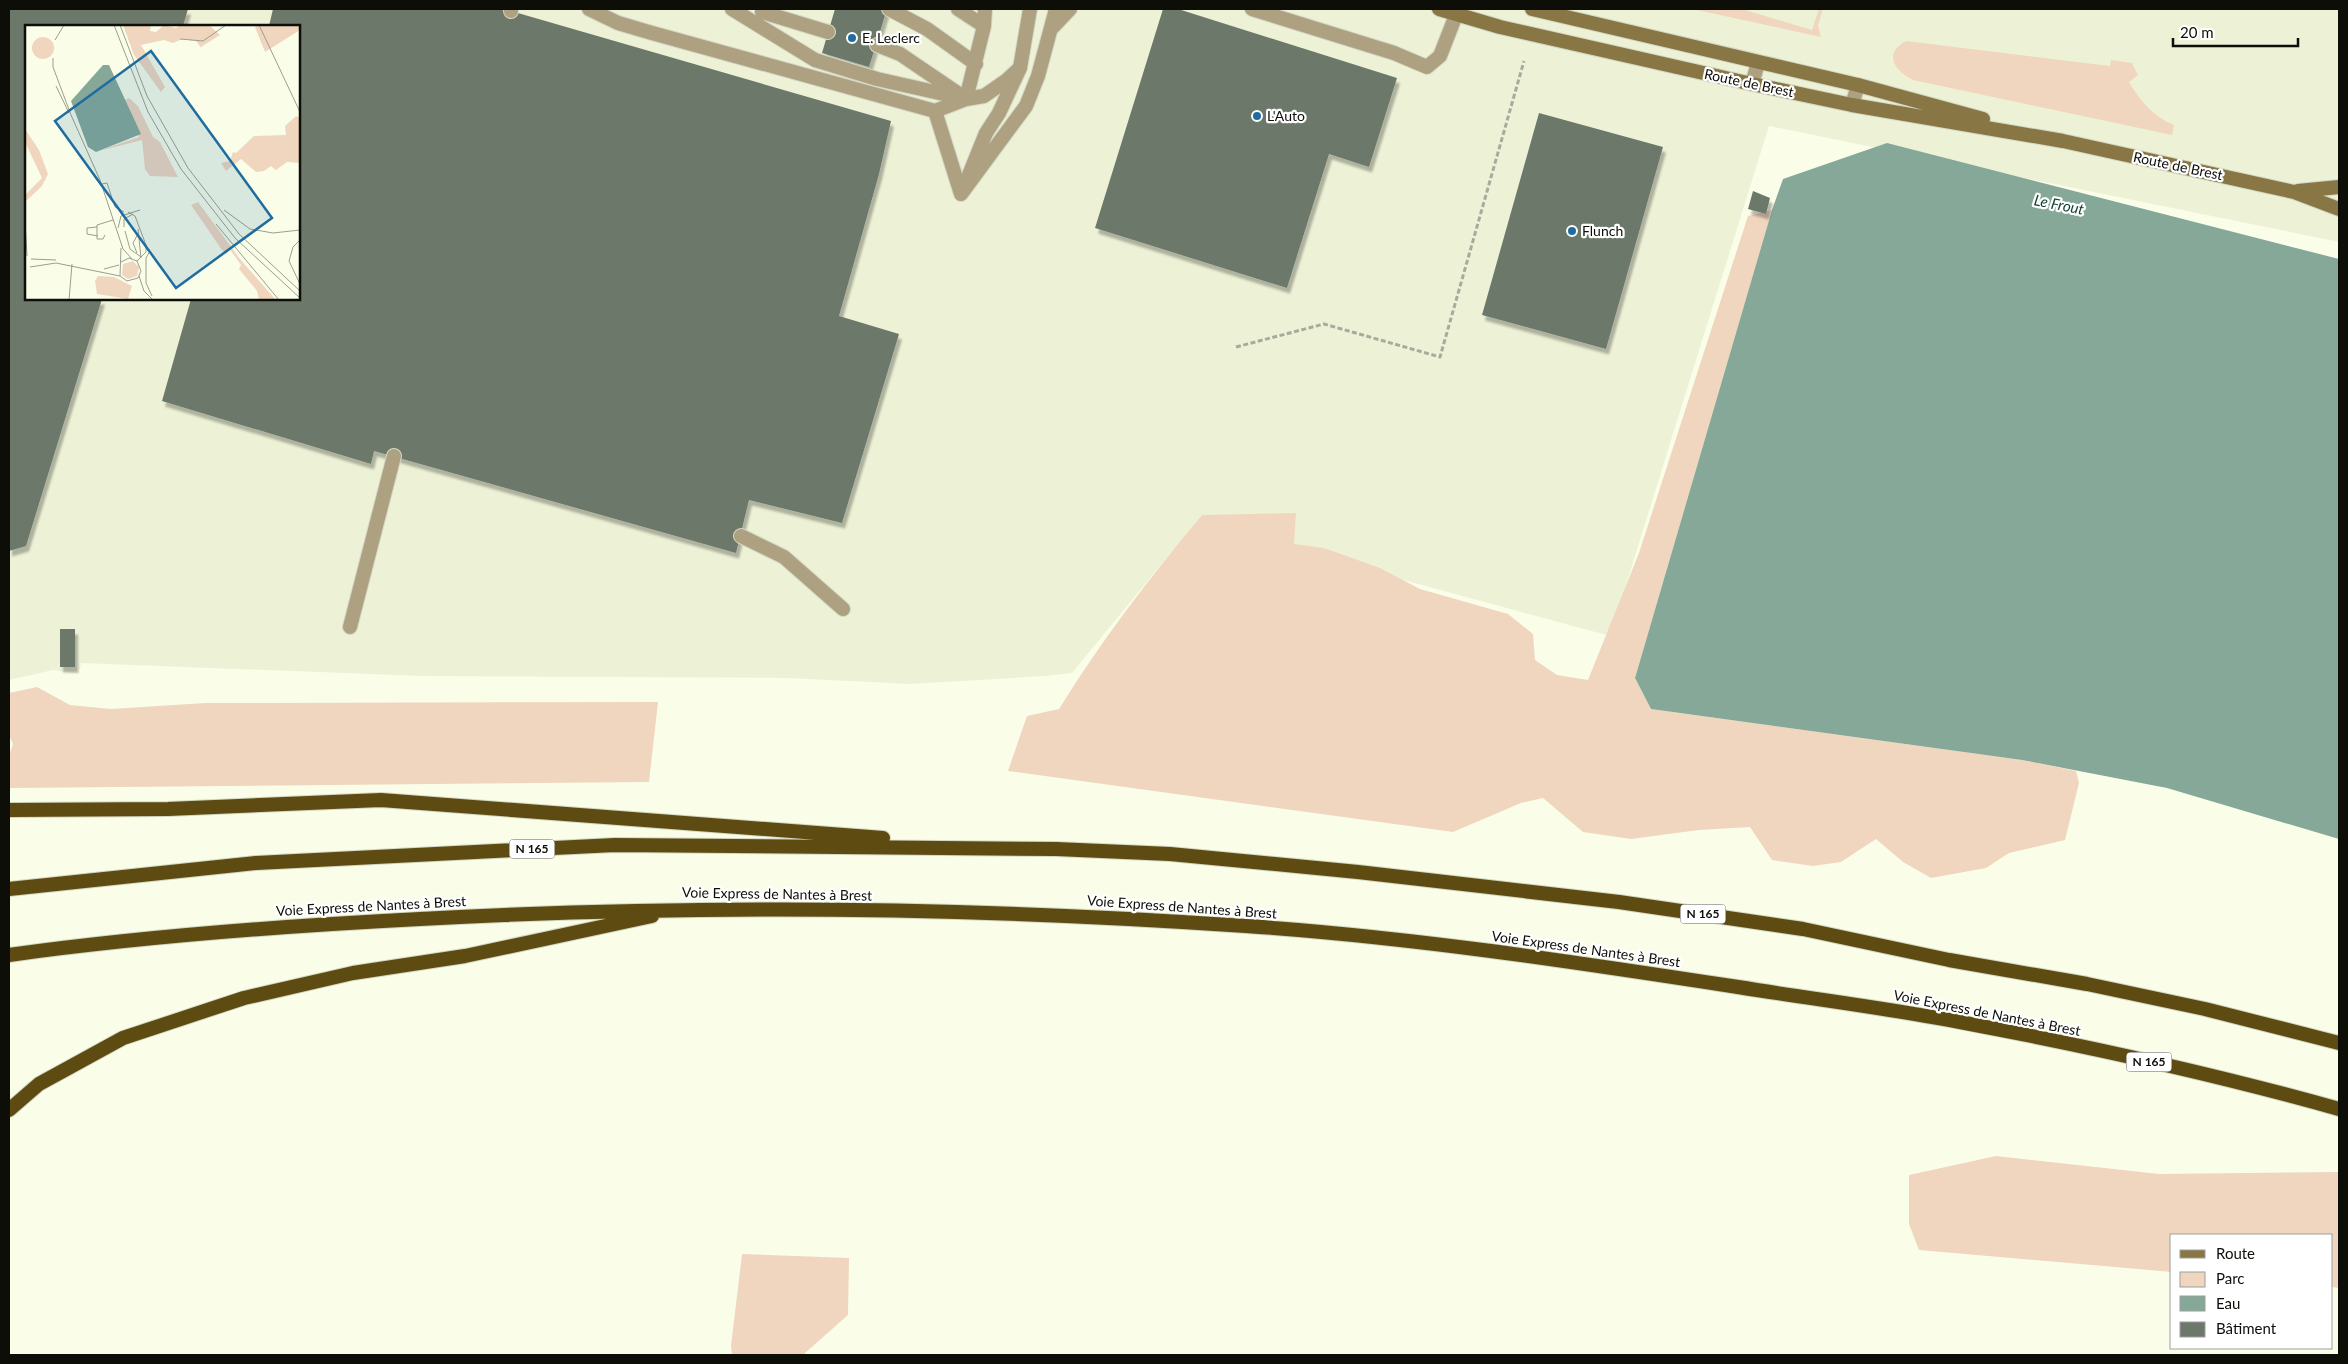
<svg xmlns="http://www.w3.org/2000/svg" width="2348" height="1364" font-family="Lato,sans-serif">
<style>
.built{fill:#edf2d6;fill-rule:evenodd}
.green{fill:#f0d6be}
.water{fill:#85a898}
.building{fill:#6c796a;filter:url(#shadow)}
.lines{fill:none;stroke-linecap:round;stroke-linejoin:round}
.service-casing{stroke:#d4d8c5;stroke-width:16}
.minor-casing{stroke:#d4d8c5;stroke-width:16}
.secondary-casing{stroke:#d4d8c5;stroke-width:16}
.trunk-casing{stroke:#d4d8c5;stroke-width:16}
.path{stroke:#a8ab9b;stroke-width:3;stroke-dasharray:5 2.5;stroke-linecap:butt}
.service{stroke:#ada181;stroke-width:14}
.minor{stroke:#ada181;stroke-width:14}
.secondary{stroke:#887645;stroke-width:14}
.trunk{stroke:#5e4b12;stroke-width:14}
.poi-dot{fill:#1f6da0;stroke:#fff;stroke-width:2}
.labels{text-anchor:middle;stroke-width:4.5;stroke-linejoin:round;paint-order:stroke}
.shield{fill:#fff;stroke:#565652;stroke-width:1}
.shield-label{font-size:12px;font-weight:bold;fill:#0d0e08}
.poi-label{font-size:14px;fill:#0d0e08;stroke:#fff;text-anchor:start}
.street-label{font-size:14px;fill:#0d0e08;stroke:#fff}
.water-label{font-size:15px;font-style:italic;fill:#0f3f2f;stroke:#fff}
.inset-road{fill:none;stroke:#9b9e8f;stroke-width:1}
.view{fill:#1f6da0;fill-opacity:0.15;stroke:#1f6da0;stroke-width:2.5}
.inset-edge{fill:none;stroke:#0d0e08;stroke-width:2.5}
</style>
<defs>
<filter id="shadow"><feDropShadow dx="3" dy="5.5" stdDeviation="1" flood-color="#0004"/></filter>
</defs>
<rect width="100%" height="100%" fill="#fafee9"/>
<path class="built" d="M9,9H2339V242L1769,126L1610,636L1271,544L1202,515L1072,673L1047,676L910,684L787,678L421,676L81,663L79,674L53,670L9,680ZM26,26H299V299H26Z"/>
<path class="green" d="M1692,9H1742L1812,30L1819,9H1823L1818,25L1821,37Z
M1906,41L2110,66L2111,60L2132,63L2138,75L2129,82C2140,101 2154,117 2174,125L2172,135L1913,80C1894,71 1883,53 1906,41Z
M1772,210L1635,678L1651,709L2022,760L2076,771L2079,783L2065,840L2009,853L1986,868L1931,878L1903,862L1876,839L1841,862L1813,866L1772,860L1750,827L1699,830L1631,839L1583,832L1543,798L1521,803L1453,832L1008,771L1027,716L1059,709C1101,641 1150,577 1202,515L1296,513L1294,544L1324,548L1380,568L1420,589L1508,614L1533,634L1535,660L1557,675L1588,680L1639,553L1748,216Z
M37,687L70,705L111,709L205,703L658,702L649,782L9,788V755L13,744L9,735V693Z
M1996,1156L2159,1174L2339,1172V1288L2332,1287V1235H2172V1272L1919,1250L1909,1224V1175Z
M742,1254L849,1258L848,1315L805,1353V1355H732L731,1346Z"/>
<path class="water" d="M1887,143L2339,259V839L2167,788L2022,760L1651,709L1635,678L1772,210L1783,179Z"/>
<path class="building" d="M9,9H188L183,26H26V299H102L26,546L9,551Z
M273,9H504L891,121L879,174L839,316L899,334L842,523L749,500L736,553L374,451L371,464L162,401L191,299H299V26H269Z
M835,9H887L869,67L822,53Z
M1163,9H1178L1397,78L1369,167L1329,154L1287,288L1095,228Z
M1539,113L1663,147L1606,349L1482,315Z
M1753,191L1770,198L1766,214L1748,209Z
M60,629H75V667H60Z"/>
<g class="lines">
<g class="service-casing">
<path id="service" d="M589,9L618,23L652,33L935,111L966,99
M732,9L815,60L877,79L966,99L984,96L1007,80L1020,68
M889,9L927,29L976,64
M958,9L984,26
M1252,9L1394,53L1427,67L1440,56L1456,15
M511,11V9
M762,12L828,32
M1052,28L1070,9
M877,45L900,54L959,94
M966,99L984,26L985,9
M935,111L961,194
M969,175L986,133L999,113L1020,68L1030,9
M961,194L1026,106L1038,76L1056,9
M741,536L784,557L843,609
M350,627L394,456"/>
</g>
<g class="minor-casing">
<path id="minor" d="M1752,84L1758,63
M1852,105L1858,85"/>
</g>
<g class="secondary-casing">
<path id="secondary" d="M1439,9L1500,27L1752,84L1852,105L2063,141L2294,192L2339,209
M1532,9L1858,85L1983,119
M2298,191L2339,187"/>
</g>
<g class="trunk-casing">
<path id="trunk" d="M9,810L168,809L381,800L883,838
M9,889L256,863L615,845L1056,849L1170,854L1358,872L1619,902L1803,929L1949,960L2087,984L2205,1009L2339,1043
M9,955C145,936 283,926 420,919C695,904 971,907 1246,926C1411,937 1575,962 1738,987C1812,999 1886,1008 1960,1022C2087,1046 2215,1074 2339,1109
M9,1110L39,1084L123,1038L244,998L353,973L465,956L652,916"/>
</g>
<path class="path" d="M184,24L191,26
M1236,347L1324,324L1440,357L1524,61"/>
<use href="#service" class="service"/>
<use href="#minor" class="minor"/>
<use href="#secondary" class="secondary"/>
<use href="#trunk" class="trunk"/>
</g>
<g class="poi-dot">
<circle cx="852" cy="38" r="5"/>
<circle cx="1257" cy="116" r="5"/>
<circle cx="1572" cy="231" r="5"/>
</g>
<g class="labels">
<g class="shield">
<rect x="509.5" y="839.5" width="45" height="19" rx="4"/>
<rect x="1680.5" y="904.5" width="45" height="19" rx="4"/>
<rect x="2126.5" y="1052.5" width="45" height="19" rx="4"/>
</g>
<g class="shield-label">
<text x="532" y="853">N 165</text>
<text x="1703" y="918">N 165</text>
<text x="2149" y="1066">N 165</text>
</g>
<g class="poi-label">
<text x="862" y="43">E. Leclerc</text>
<text x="1267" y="121">L'Auto</text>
<text x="1582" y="236">Flunch</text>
</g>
<g class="street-label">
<text transform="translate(1749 83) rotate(12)" y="5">Route de Brest</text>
<text transform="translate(2178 166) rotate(12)" y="5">Route de Brest</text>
<text transform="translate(777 894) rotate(1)" y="5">Voie Express de Nantes à Brest</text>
<text transform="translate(371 906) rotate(-3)" y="5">Voie Express de Nantes à Brest</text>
<text transform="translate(1182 907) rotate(4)" y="5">Voie Express de Nantes à Brest</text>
<text transform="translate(1586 949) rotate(8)" y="5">Voie Express de Nantes à Brest</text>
<text transform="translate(1987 1013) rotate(11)" y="5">Voie Express de Nantes à Brest</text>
</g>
<g class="water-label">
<text transform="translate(2059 205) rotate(11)" y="5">Le Frout</text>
</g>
</g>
<g transform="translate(25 25)">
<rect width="275" height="275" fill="#fafee9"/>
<path d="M98,0H126L125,6L131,7L139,0L151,3L155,0H184L195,10L176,22L177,24L171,16L157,14L148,18L139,15L116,20L140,62L136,67L109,30ZM233,0H275V5L240,27L230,2ZM7 23a11 11 0 1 1 22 0a11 11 0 1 1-22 0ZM104,73L113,81L128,112L135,117L153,152L125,151L120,144L117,115L74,126L114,112L98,76ZM271,91L275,93V138L262,137L251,145L246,141L239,146L231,147L216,134L201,146L196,138L205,136L208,127L211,128L229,111L261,110L260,101ZM0,104L14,125L23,149L17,161L0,177V170L17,153L0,117ZM173,177L215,234L251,275H234L232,266L214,244L216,240L204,223L202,229L197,225L166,180ZM108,236L114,242L112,251L103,254L97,250L98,239ZM73,251L89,252L107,261L103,274L72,269L70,256Z" fill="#f0d6be"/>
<path d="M78,40H84L116,109L71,127L63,122L46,76Z" fill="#85a898"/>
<path class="inset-road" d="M89,0L123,87L156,144L210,213L275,273M95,0L122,71L163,143L214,209L275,266M234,0L275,87M155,14L178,16L201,0M30,15L39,0M28,33V42L46,90L75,155L98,224L107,234M31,61L44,88M77,159L82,158L90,182L99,187M199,185L225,204L248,208L275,205M103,187L110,191L121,220V227L112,236M0,196L2,231M191,199L254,275M72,202L62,203V209L73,211M99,202V194L108,189M93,203L96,191L115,185M107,204L113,209L108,218L112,228M113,204L116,233M100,206L105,224L116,232M80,210L78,214H72V200L88,195M275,215L268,222L264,236L275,259M96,223L95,251L102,256L113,253L116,246L112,236L104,233L96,237M125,226L121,233V258L127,271M6,234L31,235M5,242L31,238L95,251M79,244L94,240M114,251L119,266L128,275M44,275L47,239"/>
<path class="view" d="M126,26L247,193L151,263L30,96Z"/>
<rect width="275" height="275" class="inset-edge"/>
</g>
<rect width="2348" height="1364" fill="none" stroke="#0d0e08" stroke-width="20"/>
<rect x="2170" y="1234" width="162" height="115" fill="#ffffff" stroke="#9e9f9c"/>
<rect x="2180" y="1250" width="25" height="8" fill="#887645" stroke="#9e9f9c"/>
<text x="2216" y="1259" font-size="15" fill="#0d0e08">Route</text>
<rect x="2180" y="1272" width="25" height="15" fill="#f0d6be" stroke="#9e9f9c"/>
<text x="2216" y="1284" font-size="15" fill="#0d0e08">Parc</text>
<rect x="2180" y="1296" width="25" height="15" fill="#85a898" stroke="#9e9f9c"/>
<text x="2216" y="1309" font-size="15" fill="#0d0e08">Eau</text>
<rect x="2180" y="1322" width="25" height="15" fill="#6c796a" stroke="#9e9f9c"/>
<text x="2216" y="1334" font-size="15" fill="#0d0e08">Bâtiment</text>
<path d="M2173 38v8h125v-8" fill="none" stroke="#0d0e08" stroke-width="2.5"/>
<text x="2180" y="38" font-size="15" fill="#0d0e08" stroke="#ffffff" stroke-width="4" paint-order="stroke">20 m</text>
</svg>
